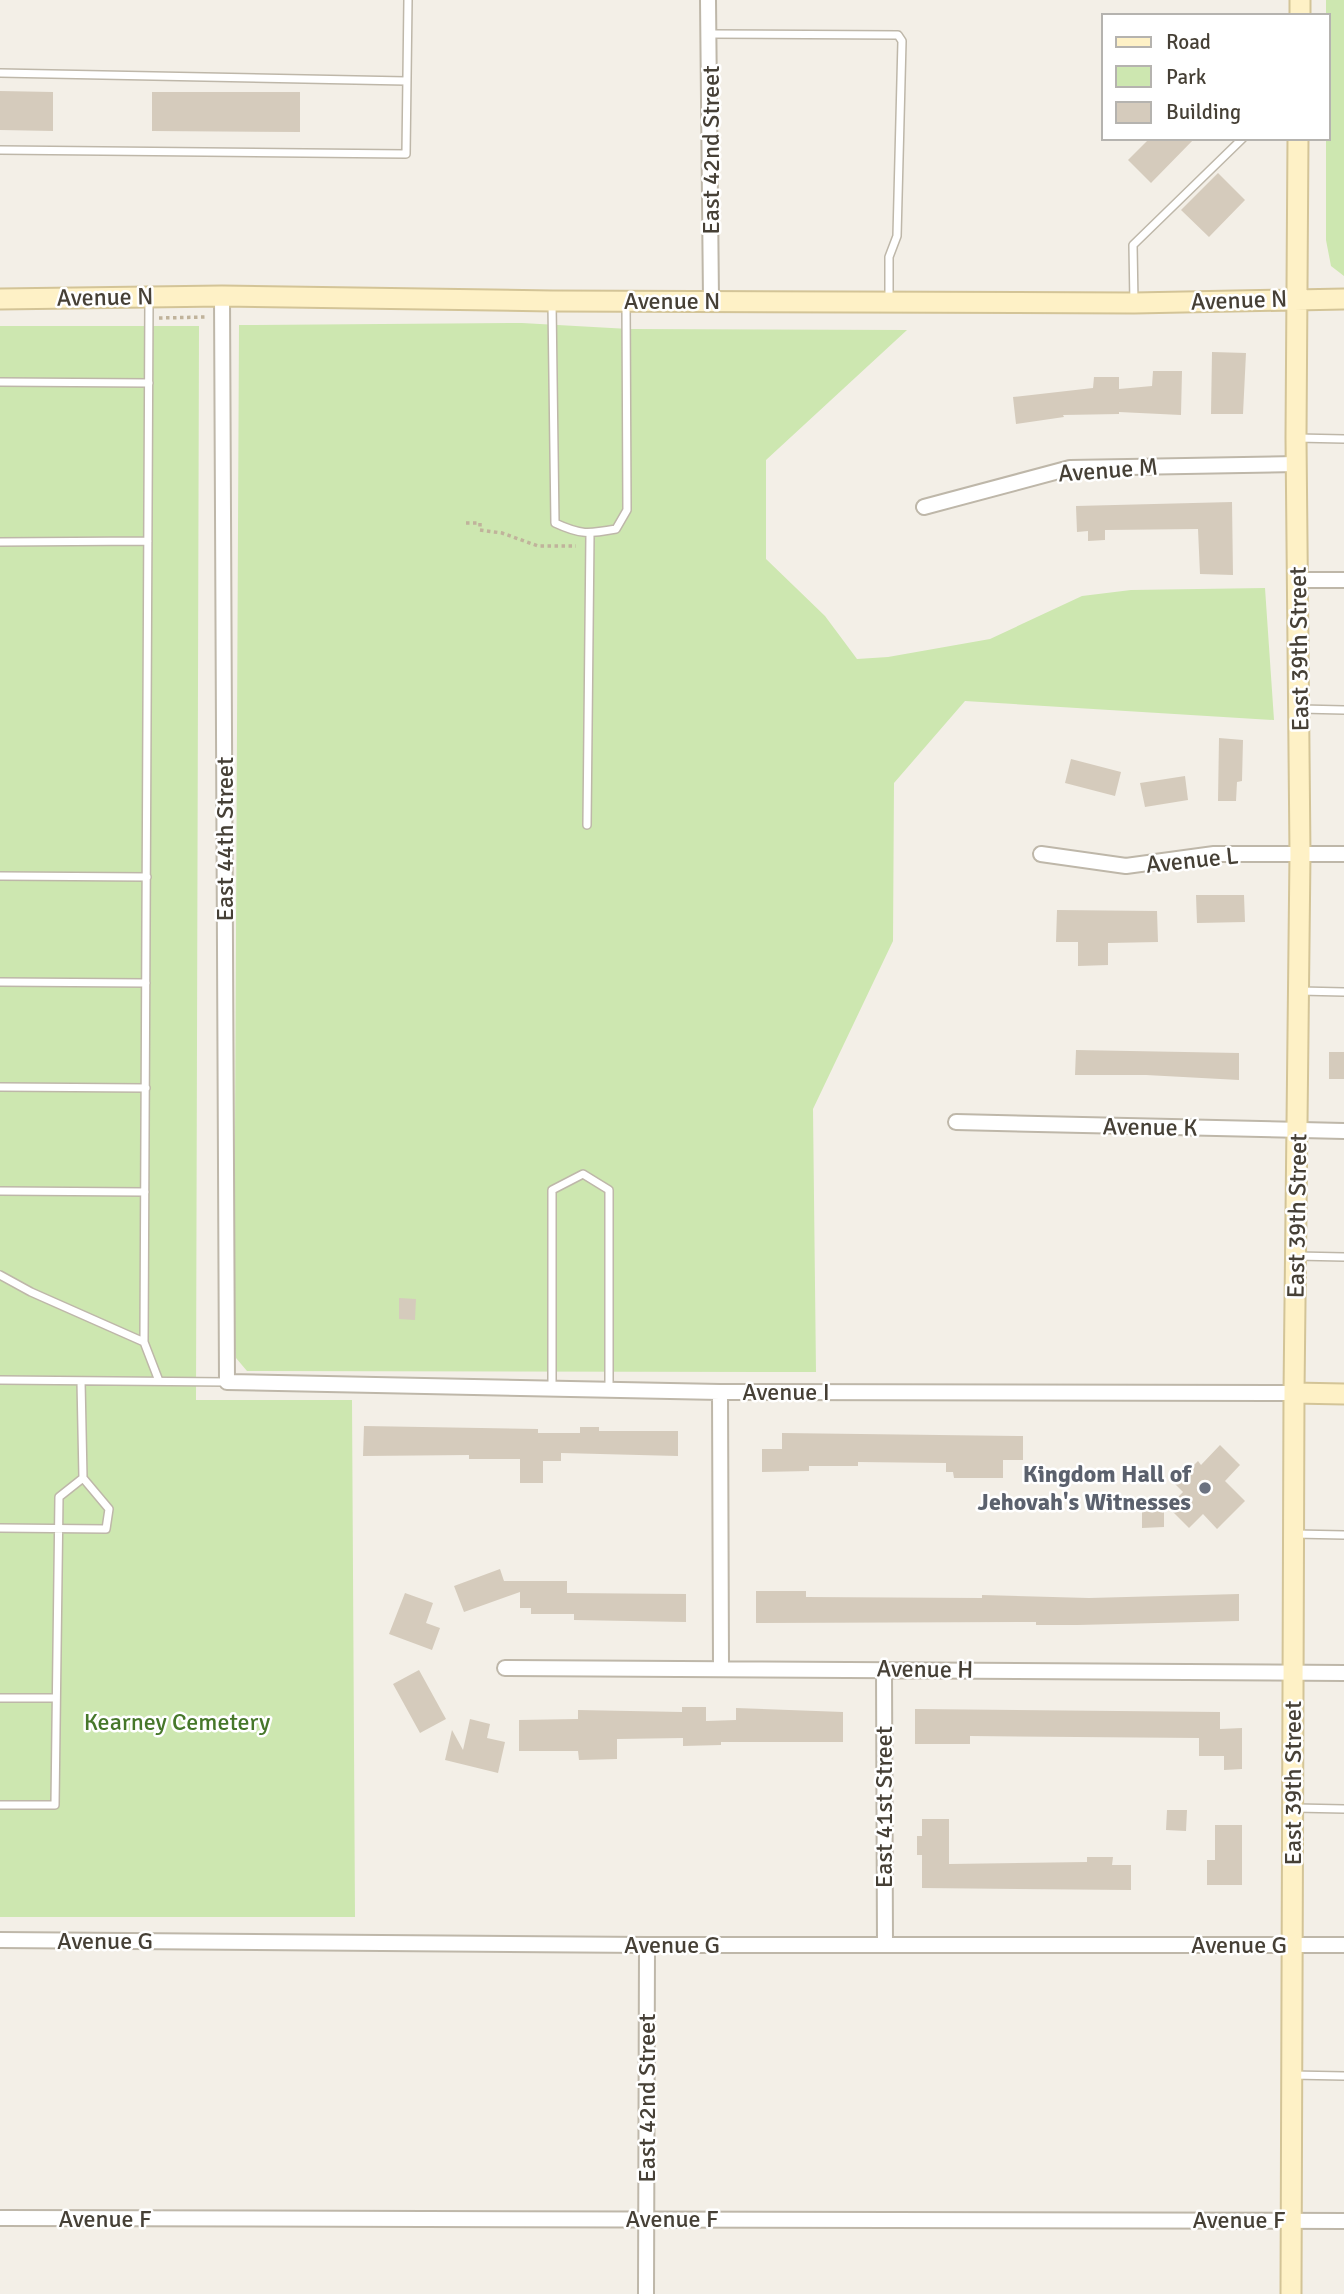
<svg xmlns="http://www.w3.org/2000/svg" width="1344" height="2294" font-family="Signika,sans-serif">
<style>
.green{fill:#cde7b0}
.building{fill:#d5cbbc}
.lines{fill:none;stroke-linecap:round;stroke-linejoin:round}
.lane-casing{stroke:#beb7a9;stroke-width:10}
.street-casing{stroke:#beb7a9;stroke-width:18}
.secondary-casing{stroke:#d3c497;stroke-width:23}
.path{stroke:#c0b39b;stroke-width:3.5;stroke-dasharray:3.5 3.5;stroke-linecap:butt}
.lane{stroke:#fff;stroke-width:7}
.street{stroke:#fff;stroke-width:14}
.secondary{stroke:#fef1c6;stroke-width:19}
.worship-dot{fill:#6b7280;stroke:#fff;stroke-width:2.5}
.labels{text-anchor:middle;stroke-width:5;stroke-linejoin:round;paint-order:stroke}
.street-label{font-size:24px;fill:#464036;stroke:#fff}
.worship-label{font-size:24px;font-weight:bold;fill:#5b616d;stroke:#fff;text-anchor:end}
.park-label{font-size:24px;fill:#46772a;stroke:#fff}
</style>
<rect width="100%" height="100%" fill="#f3efe7"/>
<path class="green" d="M1326,0H1344V276L1331,266L1326,240Z
M522,323L629,329L907,330L766,460V559L825,616L857,659L888,657L990,639L1082,596L1131,590L1265,588L1274,720L965,701L894,783L893,941L813,1109L816,1372L247,1371L236,1358L234,1338L239,325Z
M0,326H199L196,1400H352L355,1917H0Z"/>
<path class="building" d="M0,91L53,92V131L0,130Z
M152,92H300V132L152,131Z
M1150,138H1195L1151,183L1128,160Z
M1218,173L1245,200L1209,237L1181,210Z
M1212,352L1246,353L1243,414H1211Z
M1153,371H1182L1181,415L1119,412V414L1063,415L1064,417L1016,424L1013,397L1093,388L1094,377H1119V389L1152,386Z
M1232,502L1233,575L1200,574L1198,529L1105,530V540L1088,541V531L1077,532L1076,506Z
M1219,738L1243,740L1242,781L1237,782L1236,801H1218Z
M1071,759L1121,772L1115,796L1065,783Z
M1185,776L1188,800L1145,807L1140,783Z
M1196,895H1244L1245,922L1197,923Z
M1057,910L1157,911L1158,942L1108,943V965L1078,966V942H1056Z
M1076,1050L1239,1053V1080L1146,1075H1075Z
M1329,1052H1344V1079H1329Z
M399,1298L416,1299L415,1320L399,1319Z
M364,1426L538,1429V1433H580V1427H599V1431H678V1456L561,1453V1461H543V1483H520V1459H469V1455L363,1456Z
M782,1433L1023,1436V1460H1003V1478H954L953,1472H946V1463L858,1462V1466H809V1471L762,1472V1449H782Z
M1220,1445L1240,1465L1225,1481L1245,1501L1217,1529L1203,1514L1189,1528L1168,1507L1183,1492L1175,1484L1198,1461L1201,1465Z
M1142,1508H1164V1527L1142,1528Z
M500,1569L504,1581H567V1593L686,1594V1622L574,1620V1614H531V1608H520V1592L464,1612L454,1586Z
M756,1591H806V1597L982,1598V1595L1089,1598L1239,1594V1621L1077,1625H1036V1622L756,1623Z
M405,1593L433,1603L426,1623L440,1628L432,1650L389,1634Z
M419,1670L446,1719L420,1733L393,1684Z
M682,1707H706V1721L736,1720V1708L843,1712V1742H721V1745L683,1746V1738L617,1739V1759L579,1760L578,1751H519V1720L578,1719V1710L682,1712Z
M915,1709L1220,1712V1729L1242,1728V1769L1224,1770V1756H1199V1738L970,1736V1744H915Z
M470,1719L490,1724L487,1738L505,1742L498,1773L445,1760L452,1730L463,1750Z
M1167,1810H1187L1186,1831L1166,1830Z
M922,1819H949V1864L1087,1862V1857H1113L1112,1865H1131V1890L922,1888V1855H917V1836H922Z
M1215,1825H1242V1885H1207V1860H1215Z"/>
<g class="lines">
<g class="lane-casing">
<path id="lane" d="M711,34L898,35L902,41L897,236L889,257V300
M0,73L406,81
M0,150L406,154L408,0
M149,300L144,1342L159,1381
M1134,303L1133,245L1243,138
M552,304L555,523C581,535 588,534 616,529L627,510L626,302
M0,382L149,383
M1297,438L1344,439
M0,542L148,541
M1301,709L1344,710
M587,825L590,534
M0,876L147,877
M0,982L146,983
M1300,991L1344,992
M0,1087L146,1088
M0,1191L145,1192
M1297,1256L1344,1257
M0,1275L31,1292L144,1342
M0,1380L227,1382
M552,1389V1190L583,1174L609,1190V1389
M0,1528L106,1529L109,1509L83,1478
M1295,1534L1344,1535
M0,1698H56
M0,1805H55L59,1497L83,1478L81,1381
M1296,1808L1344,1809
M1292,2075L1344,2076"/>
</g>
<g class="street-casing">
<path id="street" d="M708,0L711,300
M222,296L227,1382L720,1392L1294,1393
M924,507L1070,468L1297,464
M1297,580H1344
M1041,854L1126,866L1214,854H1344
M956,1122L1344,1131
M720,1392L721,1667
M505,1668L1344,1673
M884,1669L885,1945
M0,1940L647,1945H1344
M0,2218L1344,2221
M646,2294L647,1945"/>
</g>
<g class="secondary-casing">
<path id="secondary" d="M1300,16V0
M0,299L222,296L552,301L1134,303L1344,299
M1294,1393L1344,1394
M1291,2294L1294,1393L1300,854L1296,438L1298,138"/>
</g>
<path class="path" d="M159,318L206,317
M466,523H480V530L502,533L538,546H576"/>
<use href="#lane" class="lane"/>
<use href="#street" class="street"/>
<use href="#secondary" class="secondary"/>
</g>
<circle class="worship-dot" cx="1205" cy="1488" r="7"/>
<g class="labels">
<g class="street-label">
<text transform="translate(711 150) rotate(-90)" y="8">East 42nd Street</text>
<text transform="translate(105 297) rotate(-1)" y="8">Avenue N</text>
<text transform="translate(1239 300) rotate(-2)" y="8">Avenue N</text>
<text x="672" y="309">Avenue N</text>
<text transform="translate(1108 470) rotate(-4)" y="8">Avenue M</text>
<text transform="translate(1299 649) rotate(-91)" y="8">East 39th Street</text>
<text transform="translate(225 839) rotate(-90)" y="8">East 44th Street</text>
<text transform="translate(1192 860) rotate(-6)" y="8">Avenue L</text>
<text transform="translate(1150 1127) rotate(1)" y="8">Avenue K</text>
<text transform="translate(1297 1216) rotate(-89)" y="8">East 39th Street</text>
<text x="786" y="1400">Avenue I</text>
<text transform="translate(925 1669) rotate(1)" y="8">Avenue H</text>
<text transform="translate(1293 1783) rotate(-90)" y="8">East 39th Street</text>
<text transform="translate(884 1807) rotate(-90)" y="8">East 41st Street</text>
<text x="105" y="1949">Avenue G</text>
<text x="672" y="1953">Avenue G</text>
<text x="1239" y="1953">Avenue G</text>
<text transform="translate(647 2098) rotate(-90)" y="8">East 42nd Street</text>
<text x="105" y="2227">Avenue F</text>
<text x="672" y="2227">Avenue F</text>
<text x="1239" y="2228">Avenue F</text>
</g>
<g class="worship-label">
<text x="1191" y="1482">Kingdom Hall of<tspan x="1191" dy="28">Jehovah's Witnesses</tspan></text>
</g>
<g class="park-label">
<text x="177" y="1730">Kearney Cemetery</text>
</g>
</g>
<rect x="1102" y="14" width="228" height="126" fill="#ffffff" stroke="#b5b3af" stroke-width="2"/>
<rect x="1116" y="37" width="35" height="10" fill="#fef1c6" stroke="#b5b3af" stroke-width="2"/>
<text x="1166" y="49" font-size="21" fill="#464036">Road</text>
<rect x="1116" y="66" width="35" height="21" fill="#cde7b0" stroke="#b5b3af" stroke-width="2"/>
<text x="1166" y="84" font-size="21" fill="#464036">Park</text>
<rect x="1116" y="102" width="35" height="21" fill="#d5cbbc" stroke="#b5b3af" stroke-width="2"/>
<text x="1166" y="119" font-size="21" fill="#464036">Building</text>
</svg>
